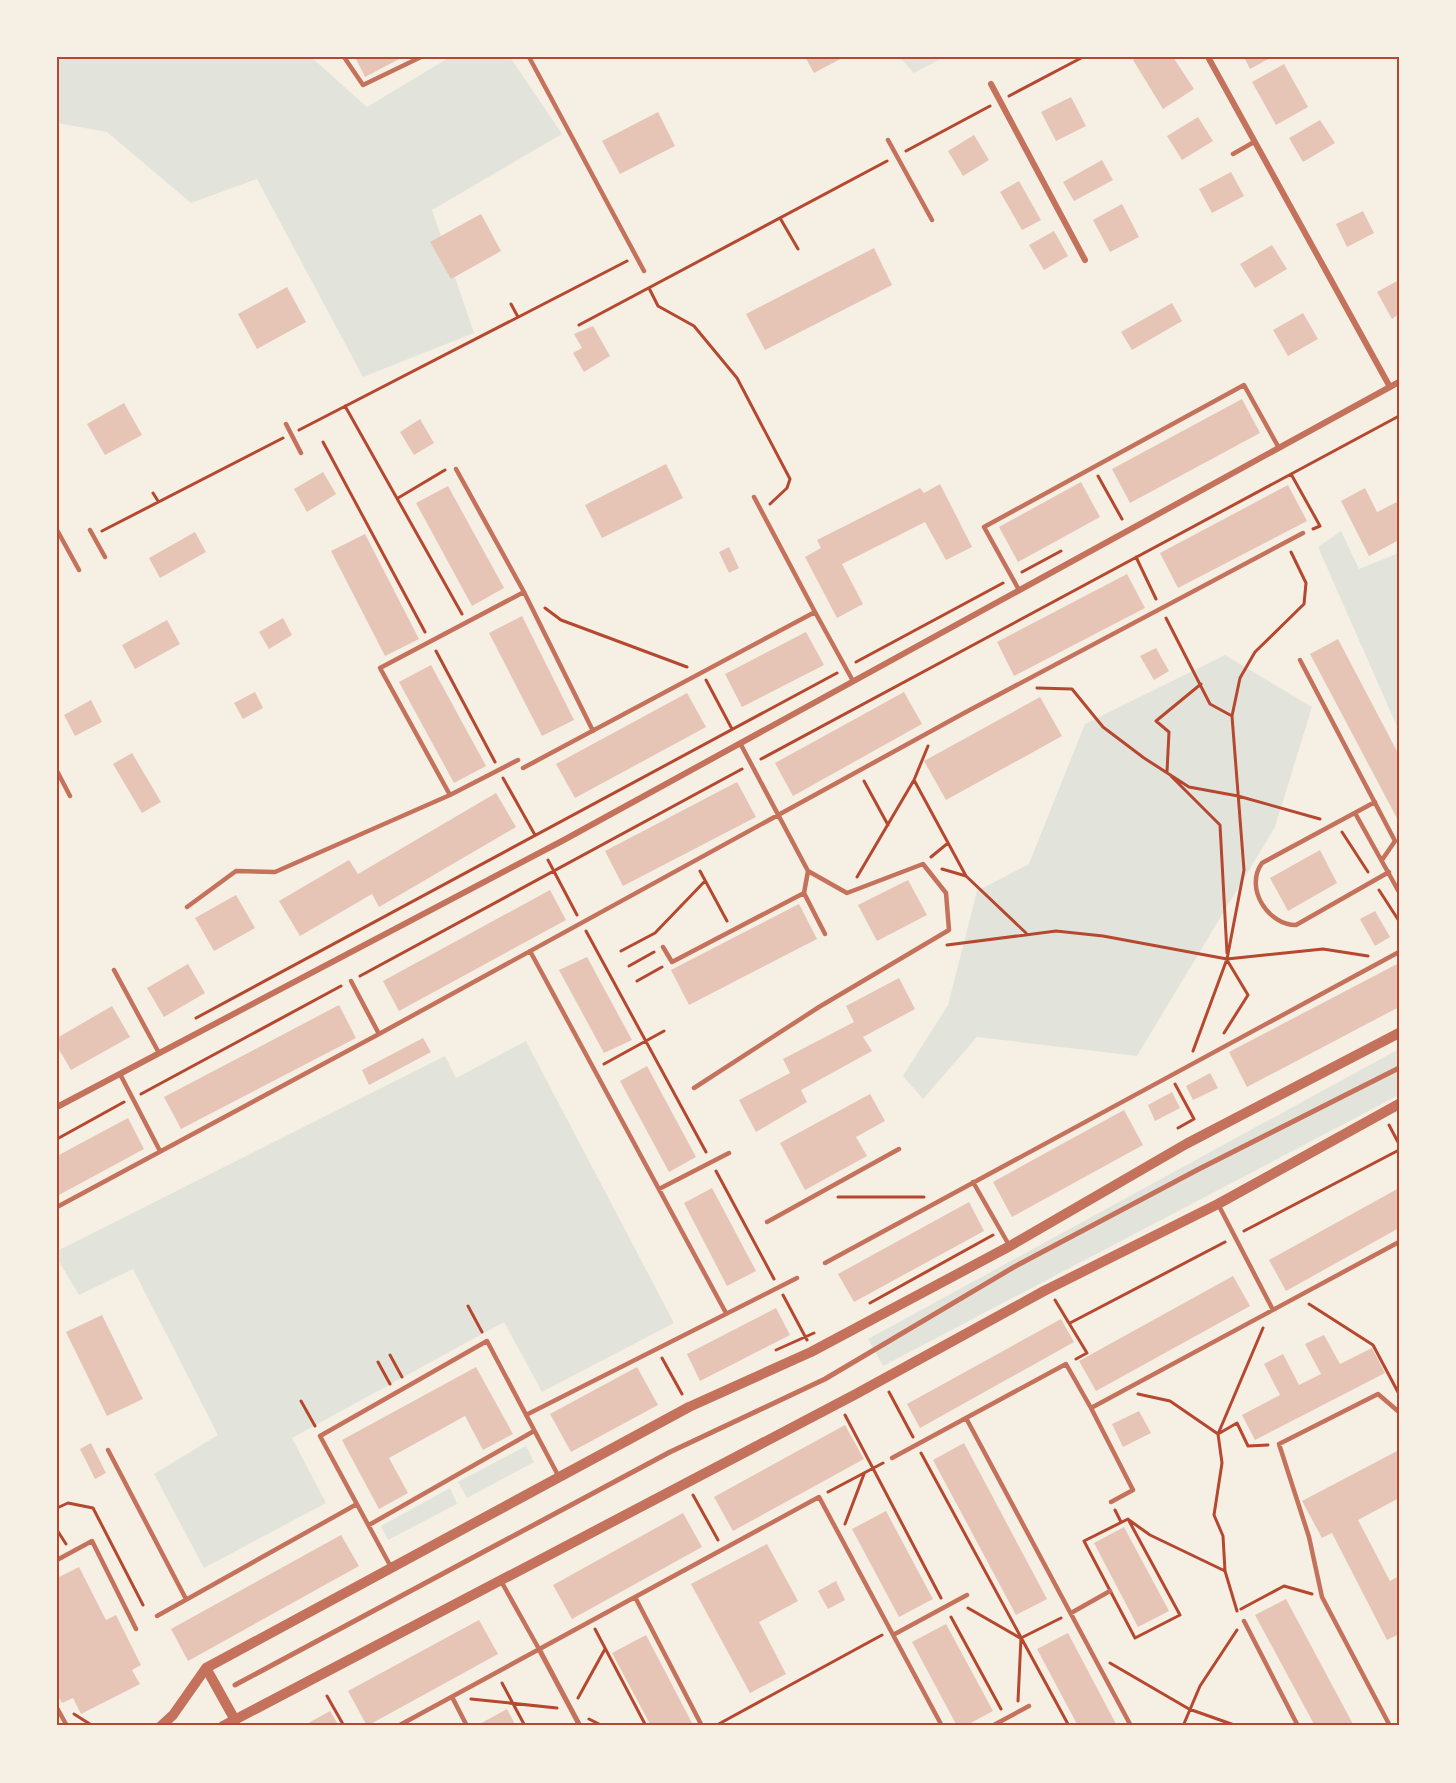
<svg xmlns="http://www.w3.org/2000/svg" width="1456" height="1783" font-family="Manrope,sans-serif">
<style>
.green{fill:#e2e4dc}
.building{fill:#e6c5b7}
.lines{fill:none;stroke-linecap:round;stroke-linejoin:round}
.path{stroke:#b5482f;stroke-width:3}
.service{stroke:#c5725c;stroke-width:4.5}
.pedestrian{stroke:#c5725c;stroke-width:5}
.minor{stroke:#c5725c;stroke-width:6}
.tertiary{stroke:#c5725c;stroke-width:10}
.neatline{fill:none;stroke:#b5482f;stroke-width:2}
</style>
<rect width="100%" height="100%" fill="#f6efe4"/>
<path class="green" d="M57,57H311L367,107L450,57H510L562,134L432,210L474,333L363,377L257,179L191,203L107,132L57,123Z
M899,57H944L914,73Z
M1341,531L1359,569L1399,553V731L1318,547Z
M1225,655L1312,707L1275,827L1137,1056L977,1037L923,1099L903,1076L948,1005L977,891L1029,864L1085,724Z
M526,1041L674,1323L542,1392L504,1322L292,1438L326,1503L204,1568L154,1474L218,1435L133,1269L79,1295L57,1258V1251L445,1056L456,1078Z
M1399,1049V1095L883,1366L868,1339Z
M526,1446L534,1462L467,1498L458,1482Z
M450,1488L457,1504L388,1540L381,1526Z"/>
<path class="building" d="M355,57H403L365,77Z
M805,57H844L814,73Z
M1138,57H1173L1194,89L1163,109L1133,60Z
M1244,57H1272L1250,69Z
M1284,64L1308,107L1276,125L1252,82Z
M1071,97L1086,126L1056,141L1041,112Z
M658,112L675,146L620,174L602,141Z
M1198,117L1213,141L1182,160L1167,136Z
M1320,120L1335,143L1303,162L1289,138Z
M974,135L989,160L963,176L948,151Z
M1102,160L1113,180L1074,201L1063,182Z
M1231,172L1244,196L1212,213L1199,189Z
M1019,181L1041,220L1022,230L1000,192Z
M1122,204L1139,237L1110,252L1093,220Z
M1363,211L1374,233L1347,247L1336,224Z
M481,214L501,251L451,279L430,242Z
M1054,231L1068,256L1044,270L1029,245Z
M1272,245L1287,269L1255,288L1240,264Z
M874,248L892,285L765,350L746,314Z
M1399,280V314L1392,319L1377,292Z
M287,287L306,322L257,349L238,314Z
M1172,303L1182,321L1132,350L1121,332Z
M1303,313L1318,339L1288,356L1273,330Z
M593,326L610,356L584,372L573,353L582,348L574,334Z
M1242,399L1260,433L1130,503L1112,469Z
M124,403L142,435L105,455L87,424Z
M420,419L434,443L414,455L400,432Z
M666,464L683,498L602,538L585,505Z
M323,472L336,494L307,512L294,489Z
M1081,482L1100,517L1018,562L999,527Z
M940,484L972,547L946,560L925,522L842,564L863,604L837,618L805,557L821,548L817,540L920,488L924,493Z
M1288,485L1307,521L1178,588L1160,553Z
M448,486L504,588L472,606L416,503Z
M1365,488L1377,512L1399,501V540L1369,556L1341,501Z
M195,532L206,552L160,578L149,558Z
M365,534L419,639L385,656L331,551Z
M729,547L739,568L729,573L719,552Z
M1127,574L1145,608L1014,676L997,642Z
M522,616L574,720L542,736L489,633Z
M283,618L292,635L269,649L259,632Z
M167,620L180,644L135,669L122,645Z
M806,632L824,665L742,707L725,674Z
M1338,639L1399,755V822L1310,654Z
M1156,648L1169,671L1154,680L1140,656Z
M431,665L486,766L454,783L399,682Z
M255,692L263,708L243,719L234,703Z
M904,692L922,724L793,796L775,763Z
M687,693L706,727L575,798L556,764Z
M1040,697L1062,736L946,800L924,761Z
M91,700L102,722L75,736L64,715Z
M132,753L161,802L142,813L113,764Z
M737,782L756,817L623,886L605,851Z
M496,793L516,827L379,907L372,894L300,936L279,901L349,860L358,874Z
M1320,850L1337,883L1288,911L1270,878Z
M908,880L927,915L877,941L858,905Z
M550,890L566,920L399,1011L383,981Z
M236,895L255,928L214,951L195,918Z
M799,904L817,939L689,1005L671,970Z
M1375,911L1390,937L1375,946L1360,919Z
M587,957L632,1040L604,1053L559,970Z
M1399,963V1007L1247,1087L1229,1052Z
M188,964L205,993L164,1017L147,988Z
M899,978L915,1009L863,1037L872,1051L801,1090L807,1102L756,1132L739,1100L790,1073L783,1059L854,1022L846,1006Z
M339,1005L356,1038L181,1129L164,1097Z
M112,1006L130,1037L71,1070L57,1046V1038Z
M423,1038L431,1052L369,1085L362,1070Z
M647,1066L696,1157L669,1172L620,1081Z
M1210,1073L1218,1088L1193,1100L1186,1086Z
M1172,1092L1180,1108L1155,1121L1148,1105Z
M870,1094L885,1121L856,1137L867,1156L805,1190L780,1143Z
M1124,1110L1143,1145L1012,1217L993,1182Z
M128,1118L144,1149L57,1196V1156Z
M712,1188L756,1271L727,1286L684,1203Z
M1399,1188V1228L1286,1291L1269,1260Z
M969,1202L984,1231L854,1302L838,1274Z
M1233,1276L1250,1306L1096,1391L1079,1361Z
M776,1308L790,1335L700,1381L687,1354Z
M102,1315L143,1399L107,1416L66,1332Z
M1061,1319L1074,1342L920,1428L907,1404Z
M1324,1335L1340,1364L1372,1348L1385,1373L1255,1440L1242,1415L1280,1395L1264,1364L1283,1354L1299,1385L1321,1374L1305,1344Z
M476,1367L513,1434L483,1450L465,1416L389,1458L408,1493L379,1509L342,1440Z
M637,1367L658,1405L571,1452L550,1414Z
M1139,1411L1151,1433L1123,1447L1112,1424Z
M845,1425L864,1459L733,1531L714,1497Z
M91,1443L106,1473L95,1479L80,1449Z
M964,1443L1047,1599L1016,1615L933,1460Z
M1399,1450V1498L1358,1520L1390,1581L1399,1576V1634L1387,1640L1332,1533L1322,1538L1302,1501Z
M886,1511L933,1599L899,1617L852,1529Z
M683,1513L702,1547L572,1619L553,1585Z
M1124,1527L1169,1611L1138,1627L1094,1543Z
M341,1535L359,1566L188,1661L171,1629Z
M767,1544L798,1601L759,1622L786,1674L750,1693L691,1584Z
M79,1567L106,1620L116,1615L141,1665L132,1670L140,1684L81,1714L73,1698L62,1703L57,1694V1578Z
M836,1581L845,1600L828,1609L818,1591Z
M1286,1599L1354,1726H1315L1255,1615Z
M479,1620L498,1654L367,1726L348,1691Z
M946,1624L993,1711L965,1726H957L912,1642Z
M1068,1633L1117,1726H1078L1037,1649Z
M646,1635L692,1723L687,1726H651L612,1653Z
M507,1709L516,1726H476Z
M330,1711L339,1726H303Z"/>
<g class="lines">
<path class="path" d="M1009,96L1083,57
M906,151L990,106
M780,218L798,249
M649,288L658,306L694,326L737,378L790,479L787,488L770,504
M511,304L518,317
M579,325L887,161
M345,406L462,614
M299,430L627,261
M323,442L425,632
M1291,474L1320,526L1313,529
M1098,476L1122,519
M153,493L158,501
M398,498L445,470
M102,531L283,438
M1136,557L1156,599
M1022,572L1061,551
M545,608L561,620L687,667
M1166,618L1210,704L1232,716
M436,651L495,762
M856,662L1003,583
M706,680L732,729
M1037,688L1072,689L1103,727L1144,758L1189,787L1238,796L1320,819
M761,759L1399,416
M1167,772L1169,732L1156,721L1201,684
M1171,776L1220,825L1227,953
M503,778L535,835
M914,780L966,876
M864,781L888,825
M1342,832L1368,872
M931,857L948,843
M548,860L577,915
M942,869L966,876L1026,933
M700,871L727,921
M857,877L914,780L928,746
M1379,890L1399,921
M586,931L706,1152
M947,945L1056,931L1103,936L1227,959L1323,949L1368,956
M621,951L655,933L705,881
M629,966L654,952
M360,976L742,769
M637,981L662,967
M196,1018L837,673
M1224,1033L1248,995L1227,960
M1193,1051L1227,959L1244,870L1232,716L1240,678L1255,652L1304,604L1306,583L1291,552
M604,1064L664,1031
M1175,1084L1194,1119L1178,1128
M141,1094L341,986
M1389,1125L1399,1144
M57,1139L124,1102
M716,1171L774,1279
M838,1197H924
M1244,1231L1399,1150
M783,1295L807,1340
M1055,1300L1087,1353L1076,1359
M870,1303L993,1235
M1309,1304L1373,1345L1399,1394
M468,1306L482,1332
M1070,1323L1225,1242
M776,1350L814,1333
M390,1355L402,1377
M662,1358L682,1394
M378,1362L390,1384
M889,1392L913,1437
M1138,1394L1170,1401L1218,1434L1237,1423L1248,1446L1268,1445
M301,1401L315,1426
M845,1415L941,1598
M921,1453L1069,1726
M828,1492L883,1463
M693,1495L718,1540
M57,1508L68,1503L93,1508L143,1605
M1115,1510L1121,1522
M1128,1519L1180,1615L1135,1638L1084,1541Z
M1129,1520L1150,1535L1225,1571
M845,1524L864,1474
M57,1530L66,1544
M968,1608L1020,1638
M1241,1609L1284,1586L1312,1594
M1237,1611L1225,1571L1223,1536L1214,1515L1222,1463L1218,1434L1263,1328
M951,1617L1001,1709
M595,1629L646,1726
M1110,1663L1189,1709L1237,1726
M502,1683L525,1726
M327,1696L344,1726
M578,1698L605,1649
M471,1699L557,1708
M1018,1701L1021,1638L1061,1618
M74,1714L93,1726
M589,1719L603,1726
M715,1726L882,1635
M1183,1726L1200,1686L1237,1630"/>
<path class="service" d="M344,57L363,85L421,57
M529,57L644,271
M888,140L932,220
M1233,154L1254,142
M286,424L301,453
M456,469L524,592L593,731
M754,497L815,612
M57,530L79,570
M90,530L105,557
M1019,590L984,527L1244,385L1279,448
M1300,660L1395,841L1382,860
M523,768L815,612L853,681
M57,771L70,796
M450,795L518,760
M1375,802L1262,863C1244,888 1268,925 1296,925L1389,872
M1355,813L1399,892
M808,871L804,893L825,934
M187,907L236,871L275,872L450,795L380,668L524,592
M663,947L672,962L804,893
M530,951L726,1313
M114,970L159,1053
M379,1034L966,712L1303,533
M120,1074L160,1151
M694,1088L819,1007L949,930L946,893L923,864L847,893L808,871L740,743
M973,1182L1009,1245
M659,1189L729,1153
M1219,1206L1273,1310
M57,1207L379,1034L351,981
M767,1222L899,1149
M825,1263L1399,952
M1091,1408L1133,1490L1111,1502
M526,1415L797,1278
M966,1418L1131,1726
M108,1450L186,1599
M892,1458L1066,1364L1091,1408L1399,1242
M369,1525L534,1431
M57,1560L92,1541L136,1629
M391,1567L320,1436L487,1341L559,1477
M501,1581L539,1649
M635,1597L702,1726
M1071,1613L1110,1591
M157,1616L357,1504
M1244,1621L1298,1726
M893,1635L967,1595
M452,1697L467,1726
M57,1708L67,1726
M398,1726L819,1497L942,1726
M992,1726L1029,1706
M1390,1726L1322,1597L1309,1537L1279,1444L1378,1394L1399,1412"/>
<path class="pedestrian" d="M539,1649L580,1726
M235,1685L670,1452L825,1379L1014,1267L1199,1169L1399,1068"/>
<path class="minor" d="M1208,57L1390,387
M991,84L1085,260
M57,1107L562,841L1399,382"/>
<path class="tertiary" d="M206,1668L235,1720
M161,1726L173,1715L206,1668L689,1407L811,1352L1010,1246L1186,1144L1399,1033
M223,1726L856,1394L1044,1291L1218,1204L1399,1104"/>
</g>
<rect width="1456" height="1783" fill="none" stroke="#f6efe4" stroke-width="117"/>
<rect x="58" y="58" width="1340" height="1666" class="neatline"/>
</svg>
